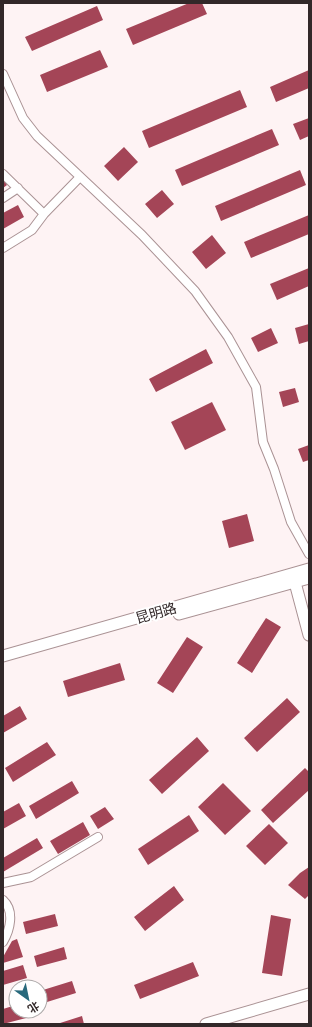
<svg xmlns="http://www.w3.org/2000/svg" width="312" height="1027" font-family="'Noto Serif','Noto Sans SC',serif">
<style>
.building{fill:#a44557}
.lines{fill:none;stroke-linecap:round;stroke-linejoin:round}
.minor-casing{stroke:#aa9294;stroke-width:10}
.major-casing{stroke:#aa9294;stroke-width:13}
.minor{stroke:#fff;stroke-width:8}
.major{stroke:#fff;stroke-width:11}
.labels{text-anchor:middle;stroke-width:4;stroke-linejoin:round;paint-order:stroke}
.street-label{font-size:14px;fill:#322829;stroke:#fff}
</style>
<rect width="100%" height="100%" fill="#fef3f4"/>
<path class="building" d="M189,3H202L207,14L133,45L126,29Z
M97,6L103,20L32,51L25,37Z
M100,50L108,67L47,92L40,75Z
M309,70V88L276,102L270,87Z
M240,90L247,107L149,148L142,131Z
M309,118V136L300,140L293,124Z
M272,129L279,145L182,186L175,170Z
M124,147L138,162L118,181L104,166Z
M300,170L306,185L221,221L215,206Z
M3,178L7,185L3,188Z
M162,190L174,204L157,218L145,204Z
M18,205L24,217L3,229V213Z
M309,215V234L251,258L244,242Z
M212,235L226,253L206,269L192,252Z
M309,268V286L277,300L270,284Z
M309,324V341L299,344L295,328Z
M271,328L278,343L258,352L251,338Z
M206,349L213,363L156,392L149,379Z
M295,388L299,402L283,407L279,392Z
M212,402L226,430L185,450L171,422Z
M309,445V460L303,462L298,449Z
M247,514L254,541L229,548L222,521Z
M266,618L281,627L252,673L237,663Z
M187,637L203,647L173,693L157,683Z
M120,663L125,680L68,697L63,681Z
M287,698L300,712L257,752L244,738Z
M20,706L27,719L3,733V716Z
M197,737L209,751L162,794L149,780Z
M47,742L56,755L13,782L5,768Z
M305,768L309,772V790L273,823L261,810Z
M72,781L79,793L36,819L29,806Z
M223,783L251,811L225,835L198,807Z
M19,803L26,816L3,829V812Z
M105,807L114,819L98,829L90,816Z
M189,815L199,831L148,865L138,849Z
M83,822L90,835L58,854L50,841Z
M269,824L288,843L265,865L246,846Z
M37,838L43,848L3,872V858Z
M309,867V895L305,899L288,885L300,873Z
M174,886L184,900L145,931L134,917Z
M55,914L58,926L26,934L23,922Z
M271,915L291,919L282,976L262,973Z
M17,939L23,957L3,963V957L12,941Z
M64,947L67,959L37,967L34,956Z
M193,962L199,976L140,999L134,985Z
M23,965L27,978L3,985V971Z
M72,981L76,993L47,1002L43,990Z
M16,1005V1011H28L30,1017L3,1024V1009Z
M82,1016L84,1024H57Z"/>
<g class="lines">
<g class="minor-casing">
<path id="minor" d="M3,74L23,118L37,136L142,235L195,291L228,337L256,387L263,442L274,469L291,522L309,554
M3,174L44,214
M3,198L18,188
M3,248L32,230L44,214L80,177
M3,883L31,877L98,837
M3,900C15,911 10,930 3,942"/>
</g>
<g class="major-casing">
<path id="major" d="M293,575L309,635
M179,614L309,578
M3,656L309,569
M206,1024L309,994"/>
</g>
<use href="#minor" class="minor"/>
<use href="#major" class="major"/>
</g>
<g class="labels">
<g class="street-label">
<text transform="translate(156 613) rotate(-16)" y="5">昆明路</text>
</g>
</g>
<rect width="312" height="1027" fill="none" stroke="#322829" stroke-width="8"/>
<g transform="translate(28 999) rotate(147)"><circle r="19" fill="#ffffff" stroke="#ada9a9"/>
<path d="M0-3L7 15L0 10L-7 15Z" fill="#28697c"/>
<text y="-6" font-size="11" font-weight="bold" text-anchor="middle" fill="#322829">北</text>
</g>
</svg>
